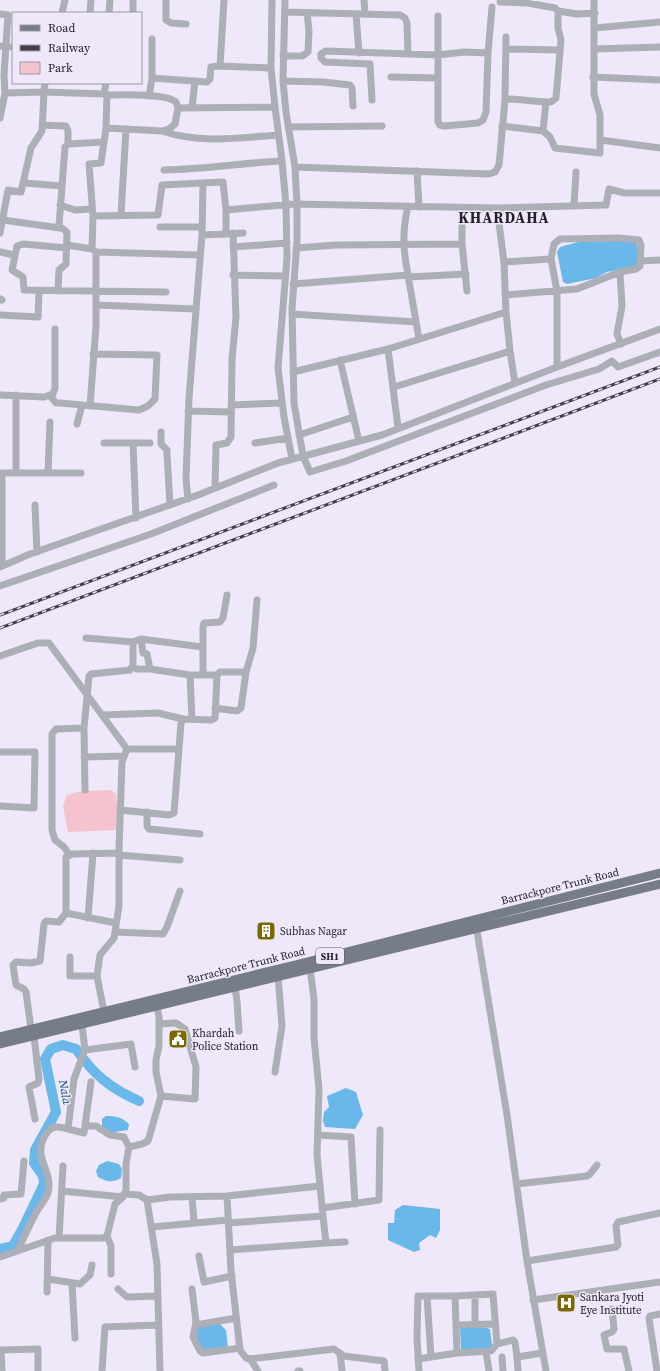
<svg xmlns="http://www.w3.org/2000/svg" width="660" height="1371" font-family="'Source Serif 4',serif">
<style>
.green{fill:#f5c3ce}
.water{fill:#6ab7e9}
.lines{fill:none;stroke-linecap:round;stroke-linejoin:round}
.river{stroke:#6ab7e9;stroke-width:10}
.minor{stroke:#acafb6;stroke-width:7}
.major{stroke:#777c89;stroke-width:9}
.rail-casing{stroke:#423f47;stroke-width:3}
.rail{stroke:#eee8fa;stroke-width:1.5;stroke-dasharray:4.5;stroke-linecap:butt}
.labels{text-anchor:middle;stroke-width:3;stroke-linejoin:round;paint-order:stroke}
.shield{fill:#eee8fa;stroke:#615d67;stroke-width:1}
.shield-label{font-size:10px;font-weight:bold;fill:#242228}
.street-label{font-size:11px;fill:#242228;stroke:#eee8fa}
.poi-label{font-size:11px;fill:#242228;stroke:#eee8fa;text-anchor:start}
.water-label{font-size:12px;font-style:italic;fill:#165172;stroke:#eee8fa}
.district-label{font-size:15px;font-weight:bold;letter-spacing:1px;fill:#242228;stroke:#eee8fa}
</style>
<rect width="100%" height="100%" fill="#eee8fa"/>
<path class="green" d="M111,790L116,794L119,830L68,832L63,806L67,795L81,791Z"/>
<path class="water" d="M621,240L636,242L640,254L636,267L607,272L596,278L567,284L563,282L557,252L560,247L582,241L596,242Z
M346,1088L356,1092L363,1115L355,1129L325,1127L323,1121L324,1112L329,1107L327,1096Z
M106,1116C116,1116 122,1117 129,1124L128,1130L108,1133L102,1126V1119Z
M107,1161L119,1164L122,1169L121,1178C112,1183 107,1182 98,1177L96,1171L99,1165Z
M403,1205L440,1209V1230L436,1238L430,1235L419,1243L420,1250L414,1252L388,1240V1223H394L395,1210Z
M219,1323L226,1330L228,1347L201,1350L195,1339L198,1327Z
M479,1326L490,1329L492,1345L489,1349H461L460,1327Z"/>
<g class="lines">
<path class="river" d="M0,1249L13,1246L23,1228L44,1184L43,1176L34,1163L35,1150L56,1112L45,1059L51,1049L63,1045L76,1049C94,1075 110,1088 139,1101"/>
<path class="minor" d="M166,0V20L171,23L186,24
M224,0L220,66L271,68L272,0
M285,0L283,81L286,112L295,167L297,204V241L292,309L294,403L303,456L310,472L346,461L546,385L599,369L612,361L618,367L660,352
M364,0L365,14
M500,2L528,3
M558,11L577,14L595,13
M285,12L400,15L405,18L407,23L408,54
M62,13L65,0
M90,13L91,0
M109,13L110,0
M133,13V0
M0,14L8,15L4,75L5,93L0,118
M356,14L359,53
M438,16V122L440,125L444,126L478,123L483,120L486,112L488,53L492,7
M595,28L660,22
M0,46L13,47
M506,49L560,50
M594,49L660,47
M283,56H302L308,52L309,31L307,13
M391,77L438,78
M593,77L660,80
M152,78L207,82L210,79L211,67L220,66
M283,81L323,82L350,85L352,88L353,106
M5,93L44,92L45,83
M107,95C122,95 165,93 176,102L178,108L275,107L271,68
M149,96L152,78V39
M372,100L370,64L325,62L321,58V54L326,51L438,55L464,52L488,53
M505,100L506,37
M546,102L543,131L550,137L555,148L600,153V115L594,94V0
M192,107L195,81
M42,125L66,126L68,131V144
M502,126L543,131
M288,127L382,126
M106,128L162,131L169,129L175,124L178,108
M162,131C200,144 239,138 278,135
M601,140L660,148
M282,161L286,205L287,258L278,368L284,417L292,459
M295,167L489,174L495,172L499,165L505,100L511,99L546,102H551L556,98L561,40L558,28V11L555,8L528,3V0
M164,170C204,169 243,163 282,161L275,107
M417,171L419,207
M24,183L62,186
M60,205L75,210L92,209
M574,206L576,172
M462,208V244L467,291
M226,210V234L243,233
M121,215L126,129
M93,216L158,215L162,185L223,182L226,210L294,204L497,208
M3,220L60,228
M160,227H202
M0,233L8,190L21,192L31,148L42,131L44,92L104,94L106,83
M202,235L226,234
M67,245L92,249L96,252L200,255
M233,247L287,243
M67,248L23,244L17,246L12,270L23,277L24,290L166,292
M296,248L336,245L462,244
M92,249L93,216L89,164L101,163L106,128L107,95L104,94
M0,252L14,255
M640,261L660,260
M504,262L551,259
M620,272L622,306L617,334L621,344
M233,275L285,276
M408,275L419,339
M408,277L466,274
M293,284L408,275C403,250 402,232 408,206
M58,291L59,270L66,264L67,232L59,226L65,147L68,144L104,142
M505,295L577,289L620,272L636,269L640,266L641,245L639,240L619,238L560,239L554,244L551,259L557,291V367
M0,299L2,300
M97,305L195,309
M292,314L416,322
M0,315L38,317L39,291
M388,349L398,427
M510,351L515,383
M340,360L359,441
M293,372L388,349L506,312L504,262L497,208L606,205L609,189L624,193H660
M394,387L510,351L506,312
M0,395L44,397L53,394L55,388V329
M50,396L56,403H60L139,410L148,406L155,399L157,355L93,354
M231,405L282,403
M90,406L96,326V252
M188,411L231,412
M77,424L82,405
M161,432V444L167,450V454L170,505
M299,435L353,417
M104,443H150
M133,443L136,518
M255,443L288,438
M0,473H16V395
M2,473V566
M16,473H81
M48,473L50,422
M215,488L216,445L227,443L231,437L232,359L236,317L233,233
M188,499L186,479L189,398L202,235L203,183
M35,505L37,552
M0,567L30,554L198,495L278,463L382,435L557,367L660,329
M0,586L151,534L274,485
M86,638L133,642L141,639L202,647
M0,656L38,643H49L127,749
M137,669H150L147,654L143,653L141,639
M150,669L190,675H217
M190,675L192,719
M203,675V627L204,623L220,622L223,618L227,595
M215,708L237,711L241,708L246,672L253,648L257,600
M102,715L158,713L183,719
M0,752H35L34,808L0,806
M84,757L124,756
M85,790L84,728L89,676L91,674L130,670L133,665V642
M120,810L169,815L174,813L181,723L183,719L211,720L215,718L217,675L220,672H246
M147,812V826L149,829L200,834
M69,854L64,847L55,840L52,830V734L56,729L84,728
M119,855L180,860
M88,918L93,853
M116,923L66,913V857L72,854L119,853
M476,925L507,1115L527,1261L546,1371
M115,932L163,934L167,927L180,891
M70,957V976H97
M235,987L237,1001L239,1031
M104,1012L97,976L100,955L114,938L119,906V849L122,762L127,749H179
M159,1024L176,1023L185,1029L196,1067L195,1099L161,1096
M82,1025L85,1050L131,1044L135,1067
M31,1029L26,992L24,989L16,985L13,965L16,962L31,963L40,961L44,924L46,921L59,922L66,913
M34,1036L39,1079L38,1083L29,1087L35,1119
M85,1050L74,1079L68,1129L84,1133L85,1126H96L110,1135L124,1137L129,1147
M275,1072L282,1026L278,976
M85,1126L91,1082
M318,1135L351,1137L355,1204
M517,1184L587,1176L590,1174L597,1165
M62,1191L123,1197
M124,1194L139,1195L147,1200
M227,1196L231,1271L240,1350L246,1358L250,1359L334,1349L344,1356L384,1361L385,1371
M192,1197L194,1222
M0,1199L4,1198V1195L21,1194L24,1161
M322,1208L379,1200L380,1130
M323,1216L326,1243L345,1242
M228,1223L323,1216L320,1186
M152,1227L228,1220
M107,1236L111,1246V1274
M59,1238L63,1166
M18,1250C24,1237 30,1224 37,1211C41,1205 46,1199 48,1193C54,1170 31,1158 46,1134C52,1125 59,1126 68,1129
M230,1250L326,1243
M199,1256L204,1282L232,1276
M0,1257L55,1238H103L107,1236L115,1204L123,1197L126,1190V1164L129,1147L142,1144L148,1141L161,1096L156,1072V1060L159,1046V1017L156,1002
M527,1261L616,1247L618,1245L616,1226L618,1222L660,1213
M48,1279L80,1284L90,1275L92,1265
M72,1283L75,1338
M118,1289L127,1297L158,1296
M192,1289L196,1322L193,1337L200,1351L203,1353L240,1348
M47,1292L48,1240
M475,1295V1324
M427,1296L431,1357
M533,1300L660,1282
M612,1309L614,1329L612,1332L604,1335L607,1349H624L629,1371
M196,1325L236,1318
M456,1325L495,1324
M497,1344L493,1294L455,1296L457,1353L491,1351L497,1344L513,1340L515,1342L517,1357L542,1353
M0,1350L38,1349V1371
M1,1350L2,1371
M486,1352L489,1371
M340,1353L342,1371
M502,1357L503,1371
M517,1357L518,1371
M250,1359L258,1371
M418,1359L457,1353
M102,1371L105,1327L158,1325
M160,1371L157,1264L147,1200L170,1197L227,1196L320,1186L317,1155L319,1089L314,1038V999L310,968
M298,1371H300
M419,1371L417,1338L418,1296H455
M657,1371L649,1318L650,1316L660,1314"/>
<path class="major" d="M0,1037L295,965L660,873
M0,1044L660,884"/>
<g class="rail-casing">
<path id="rail" d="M0,615L660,367
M0,628L660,379"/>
</g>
<use href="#rail" class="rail"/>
</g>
<defs>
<g id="building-square" transform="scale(1)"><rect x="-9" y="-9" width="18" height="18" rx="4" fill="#7a6900" stroke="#eee8fa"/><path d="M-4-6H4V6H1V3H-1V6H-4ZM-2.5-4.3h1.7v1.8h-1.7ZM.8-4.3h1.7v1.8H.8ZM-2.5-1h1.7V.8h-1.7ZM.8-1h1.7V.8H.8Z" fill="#fff"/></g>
<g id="civic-square" transform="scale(1)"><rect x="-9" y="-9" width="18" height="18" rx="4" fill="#7a6900" stroke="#eee8fa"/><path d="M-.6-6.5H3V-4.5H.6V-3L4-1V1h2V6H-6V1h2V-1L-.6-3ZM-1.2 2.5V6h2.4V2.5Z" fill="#fff"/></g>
<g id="hospital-square" transform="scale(1)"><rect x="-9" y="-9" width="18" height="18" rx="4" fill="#7a6900" stroke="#eee8fa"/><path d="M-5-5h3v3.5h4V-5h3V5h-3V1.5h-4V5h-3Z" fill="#fff"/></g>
</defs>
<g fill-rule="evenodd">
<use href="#building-square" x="266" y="931"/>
<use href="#civic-square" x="178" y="1039"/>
<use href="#hospital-square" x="566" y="1303"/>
</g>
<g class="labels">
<rect class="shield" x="316" y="948" width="28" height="16" rx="3"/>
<g class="shield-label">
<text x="330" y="960">SH1</text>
</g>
<g class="street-label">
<text transform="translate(560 886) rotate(-14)" y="4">Barrackpore Trunk Road</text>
<text transform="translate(246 965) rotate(-14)" y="4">Barrackpore Trunk Road</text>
</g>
<g class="poi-label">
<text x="280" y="935">Subhas Nagar</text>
<text x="192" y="1037">Khardah<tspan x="192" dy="13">Police Station</tspan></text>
<text x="580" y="1301">Sankara Jyoti<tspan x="580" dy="13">Eye Institute</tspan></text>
</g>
<g class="water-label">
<text transform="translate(65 1092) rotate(79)" y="4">Nala</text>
</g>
<g class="district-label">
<text x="504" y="223">KHARDAHA</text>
</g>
</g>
<rect x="12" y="12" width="130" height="72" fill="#eee8fa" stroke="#9d99a6"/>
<rect x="20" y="25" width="20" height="6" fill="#777c89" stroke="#9d99a6"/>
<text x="48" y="32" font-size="12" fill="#242228">Road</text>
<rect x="20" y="45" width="20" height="6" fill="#423f47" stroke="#9d99a6"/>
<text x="48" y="52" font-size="12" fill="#242228">Railway</text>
<rect x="20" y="62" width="20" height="12" fill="#f5c3ce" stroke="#9d99a6"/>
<text x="48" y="72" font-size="12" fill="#242228">Park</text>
</svg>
